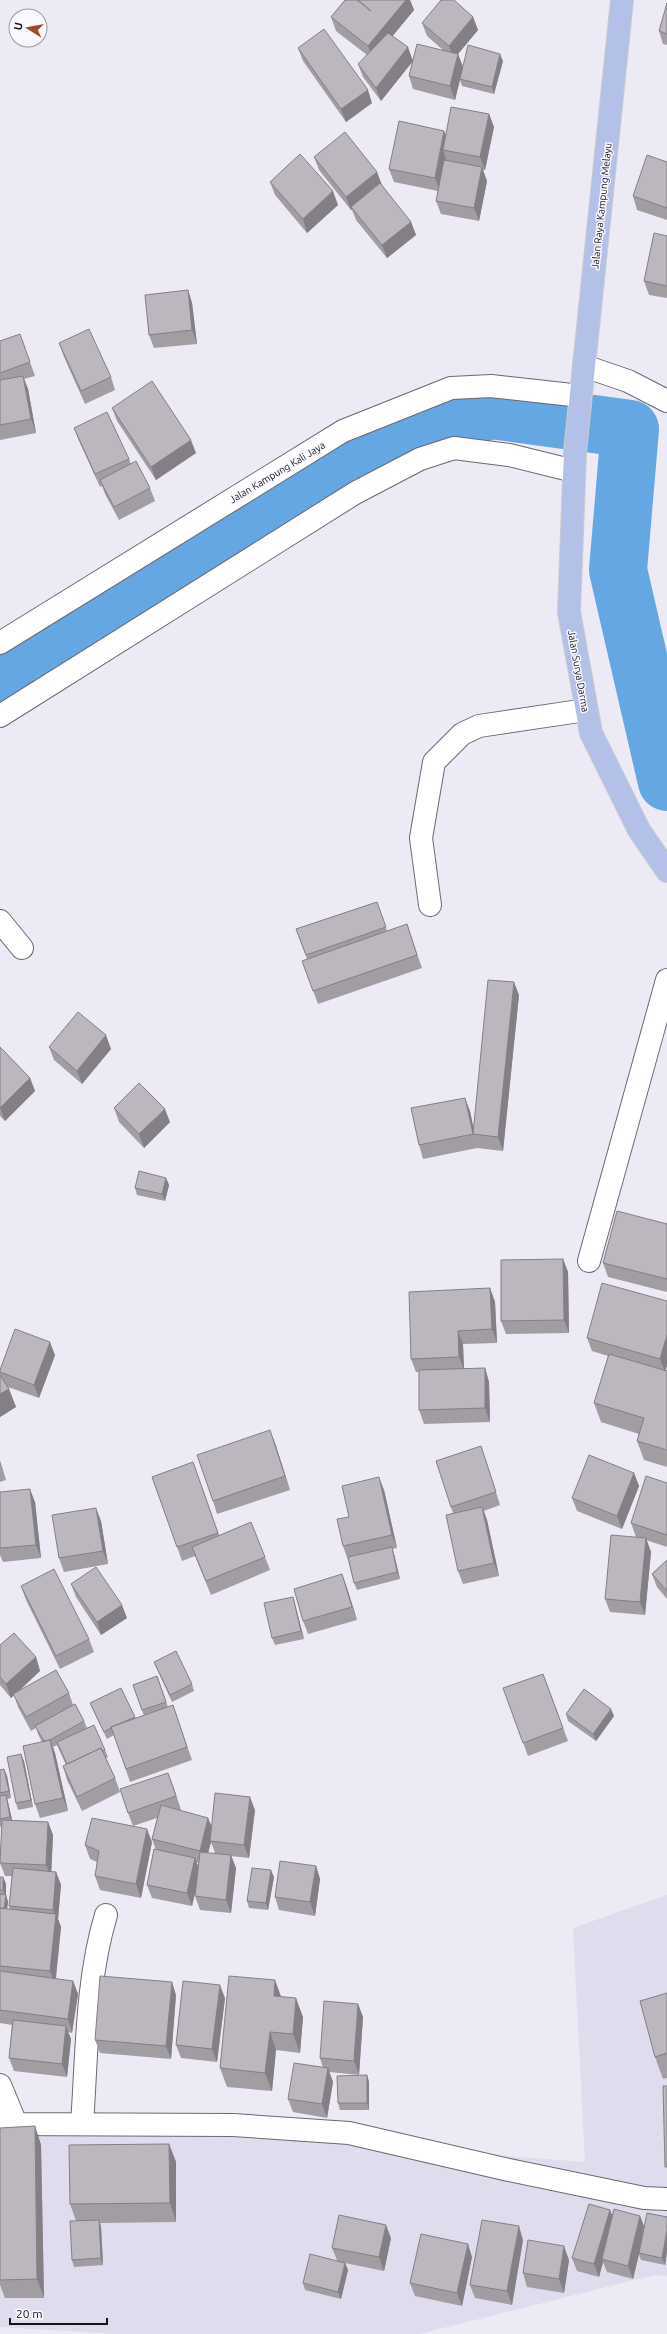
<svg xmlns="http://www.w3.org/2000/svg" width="667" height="2334" font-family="Ubuntu,sans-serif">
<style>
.built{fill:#dfdced}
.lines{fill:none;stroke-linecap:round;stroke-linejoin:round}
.river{stroke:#64a7e2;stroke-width:58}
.street-casing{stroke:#6a6871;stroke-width:24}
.primary-casing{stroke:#cccbcc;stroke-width:24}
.street{stroke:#fff;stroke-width:22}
.primary{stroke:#b3c1e9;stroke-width:22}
.wall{fill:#a29da3;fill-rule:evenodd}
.shaded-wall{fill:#847f85}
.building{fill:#bcb6be;stroke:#847f85}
.labels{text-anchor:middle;stroke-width:3;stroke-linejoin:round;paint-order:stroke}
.street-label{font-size:10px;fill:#151418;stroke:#f9f8fe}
</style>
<rect width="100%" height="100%" fill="#eceaf4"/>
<path class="built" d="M667,1895V2276L654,2275L419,2334H118L0,2327V2118L585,2162L573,1928Z"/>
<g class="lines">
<path class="river" d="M0,680L344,452L492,410L630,429L618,570L667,782"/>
<g class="street-casing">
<path id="street" d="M584,366L628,381L667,401
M0,643L343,431L451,388L491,386L581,396
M0,716L355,493L420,459L454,448L509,455L574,471
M430,905L421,838L434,762L462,734L479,726L586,710
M0,921L22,948
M589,1261L667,980
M0,2085L16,2124
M0,2124L233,2125L349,2133L509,2170L644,2198L667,2199
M82,2124C87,2056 86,1981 106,1915"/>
</g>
<g class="primary-casing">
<path id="primary" d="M622,0L575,452L569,612L591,733L639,830L667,871"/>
</g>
<use href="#street" class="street"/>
<use href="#primary" class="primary"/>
</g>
<path class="wall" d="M345,0H410L414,10L392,36L413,60L443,50L427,36L422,23L473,17L478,30L458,54L463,67L503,61L494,94L462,86L460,80L455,100L413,89L409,76L412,62L381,101L363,77L358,64L367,55L336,31L331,17Z
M667,3V45L663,44L659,31Z
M298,48L372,103L346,122L303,61Z
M489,114L494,127L485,170H482L487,181L479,221L441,214L436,201L438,191L394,182L389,169L444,131L446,135Z
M314,157L377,172L381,185L411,222L416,235L387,258L356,220L352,210H351L319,170Z
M667,162V220L637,210L633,196Z
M270,182L338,205L307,233L275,195Z
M667,236V298L649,295L644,281Z
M188,290L192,303L197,344L154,348L149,335Z
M20,334L35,376L24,379L28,389L36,433L0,440V341Z
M59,343L111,377L115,390L85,404L64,357Z
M112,408L196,453L156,480L117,421Z
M74,428L129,459L131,464L150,488L155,501L119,520L105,494L102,486L100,487L79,441Z
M377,902L387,931L407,924L422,968L318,1004L302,961L307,959L296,929Z
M519,995L503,1151L477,1148L423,1159L419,1145L470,1111L473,1127Z
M0,1047L30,1078L35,1091L5,1121L0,1116Z
M49,1047L111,1049L82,1084L54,1060Z
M114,1108L170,1122L144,1148L119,1122Z
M166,1178L169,1185L165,1201L137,1195L135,1188Z
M667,1224V1292L608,1277L603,1263Z
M563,1259L568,1272L569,1333L506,1334L501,1321Z
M490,1288L495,1302L497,1343L463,1344L464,1369L485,1368L489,1382L490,1422L424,1424L419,1410V1372H416L411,1359Z
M667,1301L666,1370L667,1371V1467L644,1460L637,1441L639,1434L601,1422L594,1403L608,1356L592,1351L587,1338Z
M55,1355L39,1398L8,1387L16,1407L0,1417V1370Z
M275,1443L290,1490L217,1514L213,1501Z
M486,1460L500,1505L484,1511L487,1520L499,1576L463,1584L458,1571L453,1513L451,1507Z
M0,1461L6,1480L0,1482Z
M193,1462L219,1535L265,1557L270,1570L211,1595L195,1556L182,1561L152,1477Z
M634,1473L639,1486L622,1529L577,1511L572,1498Z
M667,1483V1547L646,1540L651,1552L645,1615L610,1612L605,1599L639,1538L636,1537L631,1523Z
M384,1490L397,1548L392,1549L394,1554L400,1579L357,1590L354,1583L348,1560L343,1546L349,1517Z
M0,1492L35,1502L41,1558L3,1562L0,1555Z
M101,1521L108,1564L64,1572L59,1558Z
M667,1560V1599L657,1587L652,1574Z
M342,1574L347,1588L357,1620L308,1634L303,1621Z
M71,1584L127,1618L101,1635L76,1597Z
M21,1586L89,1639L94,1652L60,1669L26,1600Z
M293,1597L295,1604L304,1639L275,1645L272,1638Z
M0,1645L36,1657L40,1671L19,1691L69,1693L73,1705L84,1721L87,1728L82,1731L105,1750L108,1757L106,1758L115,1778L120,1792L82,1811L67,1780L63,1766L66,1765L57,1745L53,1747L55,1753L68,1811L40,1818L35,1804L42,1742L38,1734L36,1728L31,1731L18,1707L14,1695L11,1698L0,1685Z
M154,1662L192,1684L194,1691L172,1702L157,1669Z
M543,1674L568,1741L528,1756L503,1688Z
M157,1676L168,1707L173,1705L192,1760L130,1782L114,1735L107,1739L93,1710L90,1703L121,1688L135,1718L144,1716L133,1685Z
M566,1714L614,1716L596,1741L568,1721Z
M24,1761L33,1807L18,1810L16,1803Z
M4,1769L7,1776L11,1798L7,1799L12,1820L48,1822L53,1835L51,1872H56L61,1885L58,1919L61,1927L56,1979L73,1981L78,1994L72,2033L68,2032L71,2039L67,2077L14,2071L9,2058L12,2025L0,2023V1877H3L6,1884V1895L8,1902L7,1909H10L9,1906L12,1876H5L0,1863L2,1826L0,1827V1770Z
M173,1786L181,1810H179L208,1818L212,1827L255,1810L249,1858L231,1856L236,1868L231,1913L200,1910L195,1896L197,1885L192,1906L152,1898L147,1885L156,1850L152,1839L157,1818L133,1826L128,1813ZM211,1842L215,1853H208ZM196,1862L199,1863L198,1868Z
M152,1842L141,1898L100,1890L95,1876L97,1862L90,1859L85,1845Z
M316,1866L320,1879L315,1916L279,1910L275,1897Z
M274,1877L268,1910L249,1908L247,1901Z
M667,1993V2078L663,2079L655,2057Z
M176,1995L171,2059L100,2053L95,2040Z
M281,1997L303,2017L300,2053L276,2050L272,2091L227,2087L220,2068Z
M225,1998L217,2062L181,2058L176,2045Z
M358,2004L363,2017L359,2075L329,2072L333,2082L327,2118L293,2112L288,2099L323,2068L320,2058Z
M367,2075L369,2082V2110H340L338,2103Z
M35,2126L41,2145L44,2298H5L0,2285V2128Z
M169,2144L176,2162V2222L100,2223L101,2227L103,2265L74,2267L72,2260L76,2221L70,2204Z
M610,2210L613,2217L640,2216L644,2227L667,2217V2251L665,2265L641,2260L639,2254L633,2279L607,2272L603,2262L599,2277L577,2271L572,2258Z
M391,2238L384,2271L345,2263L348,2270L341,2299L305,2290L303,2283L337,2260L332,2248Z
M523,2240L512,2305L475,2298L470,2285Z
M472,2257L462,2306L415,2296L410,2283Z
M569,2260L564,2293L527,2287L523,2273Z"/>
<path class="shaded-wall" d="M406,0H410L414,10L373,60L368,46Z
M473,17L478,30L458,54L463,67L455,100L450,86L454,60L449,46Z
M408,47L413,61L381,101L376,88Z
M500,54L503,61L494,94L492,87Z
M368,90L372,103L346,122L341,109Z
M489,114L494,127L485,170L480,157Z
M444,131L449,145L443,150L446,159L440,191L435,178Z
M482,167L487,181L479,221L474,208Z
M377,172L382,185L353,209L351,207L352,210H351L346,197Z
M333,191L338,205L307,233L303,219Z
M411,222L416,235L387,258L382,245Z
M188,290L192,303L197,344L192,330Z
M23,376L28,389L36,433L31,419Z
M191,440L196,453L156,480L151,467Z
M514,982L519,995L503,1151L498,1137Z
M106,1035L111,1049L82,1084L77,1071Z
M30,1078L35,1091L5,1121L0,1108Z
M465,1098L470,1111L475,1135L473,1134Z
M165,1109L170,1122L144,1148L139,1134Z
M166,1178L169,1185L165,1201L162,1194Z
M563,1259L568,1272L569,1333L564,1320Z
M490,1288L495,1302L497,1343L492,1329Z
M458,1331L463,1344L464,1370L459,1357Z
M667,1335V1366L665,1372L660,1359Z
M50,1342L55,1355L39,1398L34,1385Z
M485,1368L489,1382L490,1422L485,1408Z
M9,1389L16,1407L0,1417V1394Z
M270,1430L275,1443L290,1490L285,1476Z
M0,1461L6,1480L0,1463Z
M634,1473L639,1486L622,1529L617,1516Z
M379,1477L384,1490L397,1548L392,1535Z
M30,1489L35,1502L41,1558L36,1545Z
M482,1507L487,1520L499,1576L494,1563Z
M96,1508L101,1521L108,1564L103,1551Z
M646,1538L651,1552L645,1615L640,1602Z
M392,1547L394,1554L400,1579L397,1572Z
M342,1574L347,1588L357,1620L352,1607Z
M293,1597L295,1604L304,1639L301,1631Z
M122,1605L127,1618L101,1635L97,1622Z
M36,1657L40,1671L11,1698L6,1684Z
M611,1709L614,1716L596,1741L593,1734Z
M50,1740L55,1753L68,1811L63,1798Z
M21,1754L24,1761L33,1807L31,1800Z
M4,1769L7,1776L11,1798L9,1791Z
M168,1773L173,1786L181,1810L176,1796Z
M6,1795L8,1802L13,1824L10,1817Z
M250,1797L255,1810L249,1858L244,1845Z
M208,1818L213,1831L210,1841L211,1842L205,1865L200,1851Z
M48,1822L53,1835L51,1878L46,1865Z
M147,1829L152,1842L141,1898L136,1884Z
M231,1855L236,1868L231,1913L226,1900Z
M195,1858L200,1871L192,1906L187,1893Z
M316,1866L320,1879L315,1916L310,1902Z
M271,1870L274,1877L268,1910L266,1903Z
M56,1872L61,1885L58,1919L61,1927L55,1984L50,1971L55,1918L53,1910Z
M3,1877L6,1884V1895L8,1902L6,1916L4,1909L5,1896L3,1890Z
M275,1980L282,1999L274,1996Z
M73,1981L78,1994L72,2033L68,2019Z
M172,1982L176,1995L171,2059L166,2046Z
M220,1985L225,1998L217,2062L212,2049Z
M296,1998L303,2017L300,2053L293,2034Z
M358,2004L363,2017L359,2075L354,2061Z
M66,2026L71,2039L67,2077L62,2064Z
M270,2032L276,2050L272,2091L265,2073Z
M328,2068L333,2082L327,2118L322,2104Z
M367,2075L369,2082V2110L367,2103Z
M35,2126L41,2145L44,2298L37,2279Z
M169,2144L176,2162V2222L170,2203Z
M610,2210L615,2224L602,2259L603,2262L599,2277L594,2264Z
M640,2216L645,2229L633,2279L628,2266Z
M99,2220L101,2227L103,2265L101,2258Z
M386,2225L391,2238L384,2271L379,2257Z
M519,2226L523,2240L512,2305L507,2291Z
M667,2230V2251L665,2265L662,2258Z
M468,2244L472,2257L462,2306L457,2293Z
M564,2246L569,2260L564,2293L559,2279Z
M345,2263L348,2270L341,2299L338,2292Z"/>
<path class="building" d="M345,0H357L371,11L358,0H406L368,46L331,17Z
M441,0H454L473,17L449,46L422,23Z
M667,3V34L659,31Z
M324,29L368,90L341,109L298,48Z
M388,33L408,47L376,88L358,64Z
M417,44L458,54L450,86L409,76Z
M468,45L500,54L492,87L460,79Z
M451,107L489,114L480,157L443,150Z
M399,121L444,131L435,178L389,169Z
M345,132L377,172L346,197L314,157Z
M300,154L333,191L303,219L270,182Z
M647,155L667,162V208L633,196Z
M444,160L482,167L474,208L436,201Z
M380,183L411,222L382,245L351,207Z
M654,233L667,236V286L644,281Z
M188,290L192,330L149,335L145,295Z
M89,329L111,377L81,391L59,343Z
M20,334L30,362L0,373V341Z
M23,376L31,419L0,425V380Z
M152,381L191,440L151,467L112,408Z
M107,412L129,459L95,474L74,428Z
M136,461L150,488L114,507L100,480Z
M377,902L386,927L306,955L296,929Z
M407,924L417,955L313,991L302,961Z
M488,980L514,982L498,1137L473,1134L419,1145L411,1108L465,1098L473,1134Z
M78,1012L106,1035L77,1071L49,1047Z
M0,1047L30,1078L0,1108Z
M139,1083L165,1109L139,1134L114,1108Z
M139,1171L166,1178L162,1194L135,1188Z
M617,1211L667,1224V1279L603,1263Z
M563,1259L564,1320L501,1321V1260Z
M602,1283L667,1301V1335L660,1359L587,1338Z
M490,1288L492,1329L458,1331L459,1357L411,1359L409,1292Z
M15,1329L50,1342L34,1385L0,1372V1370Z
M609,1354L667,1371V1450L637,1441L644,1418L594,1403Z
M485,1368V1408L419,1410V1370Z
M0,1375L9,1389L0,1394Z
M270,1430L285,1476L213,1501L197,1455Z
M481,1446L496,1492L451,1507L436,1461Z
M589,1455L634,1473L617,1516L572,1498Z
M193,1462L218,1533L177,1547L152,1477Z
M646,1476L667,1483V1535L631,1523Z
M379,1477L392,1535L343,1546L337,1519L349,1517L342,1486Z
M30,1489L36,1545L0,1548V1492Z
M482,1507L494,1563L458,1571L446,1515Z
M96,1508L103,1551L59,1558L52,1515Z
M251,1522L265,1557L206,1581L192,1547Z
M611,1535L646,1538L640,1602L605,1599Z
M392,1547L397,1572L354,1583L348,1557Z
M667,1560V1591L652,1574Z
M96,1567L122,1605L97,1622L71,1584Z
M54,1569L89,1639L56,1656L21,1586Z
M342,1574L352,1607L303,1621L294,1589Z
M293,1597L301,1631L272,1638L264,1603Z
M14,1633L36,1657L6,1684L0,1677V1645Z
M176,1651L192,1684L170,1695L154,1662Z
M56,1670L69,1693L26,1717L13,1694Z
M543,1674L563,1728L523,1743L503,1688Z
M157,1676L166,1702L142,1710L133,1685Z
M121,1688L135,1717L121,1723L111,1727V1728L104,1732L90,1703Z
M584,1689L611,1709L593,1734L566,1714Z
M75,1704L84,1721L50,1740L44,1741L35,1726Z
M173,1705L187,1747L126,1769L111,1727Z
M94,1725L105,1750L102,1751L101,1748L67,1764L57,1742Z
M50,1740L63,1798L35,1804L23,1746Z
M101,1748L115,1778L77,1797L63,1766Z
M21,1754L31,1800L16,1803L7,1757Z
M4,1769L9,1791L0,1793V1770Z
M168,1773L176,1796L128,1813L120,1789Z
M215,1793L250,1797L244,1845L210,1841Z
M6,1795L10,1817L0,1819V1796Z
M161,1805L208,1818L200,1851L152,1839Z
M92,1818L147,1829L136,1884L95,1876L99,1851L85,1845Z
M2,1820L48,1822L46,1865L0,1863Z
M154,1849L195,1858L187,1893L147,1885Z
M200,1852L231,1855L226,1900L195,1896Z
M280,1861L316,1866L310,1902L275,1897Z
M13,1868L56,1872L53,1910L9,1906Z
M252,1868L271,1870L266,1903L247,1901Z
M0,1877H3V1890H0Z
M0,1894L6,1895L4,1909L0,1908Z
M0,1908L56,1914L50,1971L0,1966Z
M0,1971L73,1981L68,2019L0,2010Z
M100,1976L172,1982L166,2046L95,2040Z
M229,1976L275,1980L274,1996L296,1998L293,2034L270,2032L265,2073L220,2068Z
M183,1981L220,1985L212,2049L176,2045Z
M667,1993V2053L655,2057L640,2001Z
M324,2001L358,2004L354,2061L320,2058Z
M13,2020L66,2026L62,2064L9,2058Z
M294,2063L328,2068L322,2104L288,2099Z
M367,2075V2103H338L337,2076Z
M663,2086H667V2167H665Z
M35,2126L37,2279L0,2280V2128Z
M169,2144L170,2203L70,2204L69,2145Z
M589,2204L610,2210L594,2264L572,2258Z
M614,2209L640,2216L628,2266L602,2259Z
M647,2213L667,2217V2230L662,2258L639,2253Z
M339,2215L386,2225L379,2257L332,2248Z
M99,2220L101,2258L72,2260L70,2221Z
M482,2220L519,2226L507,2291L470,2285Z
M421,2234L468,2244L457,2293L410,2283Z
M528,2240L564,2246L559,2279L523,2273Z
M310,2254L345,2263L338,2292L303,2283Z"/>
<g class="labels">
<g class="street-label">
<text transform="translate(601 206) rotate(-84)" y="4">Jalan Raya Kampung Melayu</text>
<text transform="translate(277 472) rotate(-31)" y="4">Jalan Kampung Kali Jaya</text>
<text transform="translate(579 671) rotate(80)" y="4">Jalan Surya Darma</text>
</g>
</g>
<g transform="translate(28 28) rotate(281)"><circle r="19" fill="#f9f8fe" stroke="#9e9da2"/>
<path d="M0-3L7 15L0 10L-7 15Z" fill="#964f29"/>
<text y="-6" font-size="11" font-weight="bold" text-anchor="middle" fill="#151418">U</text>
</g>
<path d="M10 2318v6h97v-6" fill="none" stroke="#151418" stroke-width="2"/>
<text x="16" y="2318" font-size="12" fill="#151418" stroke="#f9f8fe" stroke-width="3" paint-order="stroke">20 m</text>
</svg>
